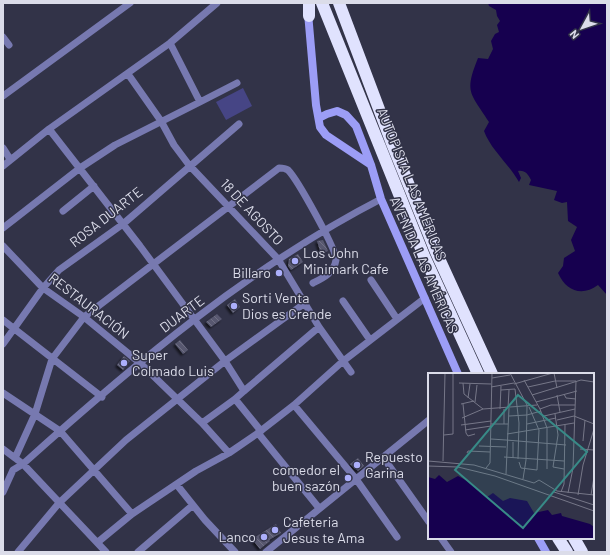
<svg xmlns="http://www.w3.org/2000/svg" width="610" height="555" font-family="Barlow,sans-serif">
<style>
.pitch{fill:#464585}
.water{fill:#16004f}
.building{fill:url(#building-back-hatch);filter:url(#shadow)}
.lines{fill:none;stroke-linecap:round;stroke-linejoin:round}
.street{stroke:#7779b0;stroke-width:7}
.secondary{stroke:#9c9df6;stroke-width:8}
.highway{stroke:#e0e2fe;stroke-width:12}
.poi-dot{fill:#acaffb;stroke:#323348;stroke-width:1.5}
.labels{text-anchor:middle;stroke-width:3;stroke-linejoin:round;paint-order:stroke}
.street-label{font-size:14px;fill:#dbdce9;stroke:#323348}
.poi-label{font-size:14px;fill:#dbdce9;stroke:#323348;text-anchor:start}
.inset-road{fill:none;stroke:#767788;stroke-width:1}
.view{fill:#388a87;fill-opacity:0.15;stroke:#388a87;stroke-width:2}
.inset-edge{fill:none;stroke:#dbdce9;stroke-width:2}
</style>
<defs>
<pattern id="building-back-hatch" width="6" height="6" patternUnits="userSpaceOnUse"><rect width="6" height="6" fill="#585970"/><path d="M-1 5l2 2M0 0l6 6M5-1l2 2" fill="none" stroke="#6f7084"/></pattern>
<filter id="shadow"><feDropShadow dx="-2" dy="2" stdDeviation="1" flood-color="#0009"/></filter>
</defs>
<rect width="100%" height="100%" fill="#323348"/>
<path class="pitch" d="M243,88L252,106L226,120L216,102Z"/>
<path class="water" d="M488,3H607V295L598,285C582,297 566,291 558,273L563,266L564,258L575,251L571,240L577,227L568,221L567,202L562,203L554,200L557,191L529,185L531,180C528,174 525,170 518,171L521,178L519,182C509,164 491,150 484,131L489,122C470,92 464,93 478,58L488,59L493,49L491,41L495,34L499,32L497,25L500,21L497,16L496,10L489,6Z"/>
<path class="building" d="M323,240L328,251L321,254L317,241Z
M298,254L303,262L291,270L288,266L289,259Z
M235,299L240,307L233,313L227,305Z
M217,314L222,319L211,327L206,322Z
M180,340L188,350L183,354L175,344Z
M124,356L130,361L123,370L117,365Z
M358,458L364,466L358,471L350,464Z
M276,524L281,533L269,540L270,541L260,549L252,539Z"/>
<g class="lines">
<path class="street" d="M3,37L9,45
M128,74L161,121L174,145L189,165L278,259L319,327L351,372
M3,96L130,3
M200,102L237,83
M49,129L140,246L225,361L244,391L235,399L261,431
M3,148L10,159
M3,166L49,129L170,43L217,3
M63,211L94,186
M3,228L80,168L115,145L200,102L170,43
M3,246L43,288L84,317L140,363L202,423L229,453
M371,280L397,319
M343,301L370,340
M3,320L102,397
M3,344L43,288L59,270L123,224L239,124
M244,391L319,327
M3,393L60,431L132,514
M294,405L356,479L397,537
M202,423L235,399
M258,433L319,508
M3,449L23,464L106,552
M383,457L429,522
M15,458L35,414L52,359L84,317L279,168C283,168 285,168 288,170C297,179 337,250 336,260C334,273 323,278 313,283
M177,485L205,520L235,552
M3,492L13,470L23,464C133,365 249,267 381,199
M441,538L451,552
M98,542L132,514L196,471L229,453L258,433L294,405L342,362L425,298
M18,552L59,503L126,440L225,361L305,303
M138,552L193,505
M266,552L429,420"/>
<path class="secondary" d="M308,13L316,105L320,127L326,135L371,165
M319,118L327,114L337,111L346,115L356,126L371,165L381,199L458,374
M538,538L546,552"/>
<path class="highway" d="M322,3L424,256L478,374
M339,3L391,141L436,252L492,374
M309,16V3
M558,538L567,552
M574,538L582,552"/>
</g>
<g class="poi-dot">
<circle cx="295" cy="261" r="4"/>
<circle cx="279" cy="273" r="4"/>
<circle cx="234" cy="306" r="4"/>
<circle cx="124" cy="363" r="4"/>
<circle cx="357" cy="465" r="4"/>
<circle cx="348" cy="478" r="4"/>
<circle cx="275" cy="530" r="4"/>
<circle cx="264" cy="537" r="4"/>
</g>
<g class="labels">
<g class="street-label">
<text transform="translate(412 184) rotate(68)" y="5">AUTOPISTA LAS AMÉRICAS</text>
<text transform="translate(252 212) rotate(47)" y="5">18 DE AGOSTO</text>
<text transform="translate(106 217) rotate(-38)" y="5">ROSA DUARTE</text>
<text transform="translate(424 265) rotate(66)" y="5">AVENIDA LAS AMÉRICAS</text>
<text transform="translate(89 306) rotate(38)" y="5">RESTAURACIÓN</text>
<text transform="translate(182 314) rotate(-37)" y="5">DUARTE</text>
</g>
<g class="poi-label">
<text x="303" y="258">Los John<tspan x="303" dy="16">Minimark Cafe</tspan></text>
<text x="271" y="278" text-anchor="end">Billaro</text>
<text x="242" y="303">Sorti Venta<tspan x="242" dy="16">Dios es Crende</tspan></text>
<text x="132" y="360">Super<tspan x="132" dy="16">Colmado Luis</tspan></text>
<text x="365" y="462">Repuesto<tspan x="365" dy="16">Garina</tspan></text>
<text x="340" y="475" text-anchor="end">comedor el<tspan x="340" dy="16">buen sazón</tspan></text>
<text x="283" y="527">Cafeteria<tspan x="283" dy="16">Jesus te Ama</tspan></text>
<text x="256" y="542" text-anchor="end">Lanco</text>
</g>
</g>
<g transform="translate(428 373)">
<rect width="166" height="166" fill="#323348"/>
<path d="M11,102L19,109L30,103L43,110L59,124L65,120L75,128L82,125L99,128L106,140L120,137L124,142L133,140L134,143L162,151L166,154V166H0V104L7,106Z" fill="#16004f"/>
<path class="inset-road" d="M82,0L99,32L98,87L95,106M126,0L129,15M64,5L82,2M96,7L112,36L119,55V96M31,10L63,11M35,10L36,21L55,36M86,11L125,0M63,14L86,10M100,14L127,8H148L145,95L140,120M87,16L91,50L90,86M73,17L87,16M136,21L138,25L148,26M104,22L153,7L166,9M129,22L132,39M40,25L42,11M47,29L49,12M108,29L149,18M33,31L46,28M35,31L38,60L40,63L47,61M80,35L81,17M72,36L73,13M76,36V51M112,36L123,32H147M127,41L130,62L125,94L136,96M81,43L99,42L113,38M116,43L147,36M34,45L55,36L109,32M129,47L146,43L166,51M63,51H80M99,51L128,45M33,52L63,48M37,57L63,53M79,61L146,50M16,62L25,61V0M63,66L78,67M78,67L138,72M155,68L157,47M85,69V85M51,73L78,74M152,76L166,77M39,80L40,78L62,79M76,84L136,88M0,88L46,92L106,110L111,107M15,88L17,0M91,89L93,95L109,97L111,57L101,34M0,93L30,94L67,103L166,138M58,95L62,90L64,0M78,101L81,35M111,107L129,118L166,122M126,119L166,132M133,119L136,111L137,52M150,122L155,92L166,56M163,122L166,104"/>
<path class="view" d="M90,22L159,79L95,155L27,97Z"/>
<rect width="166" height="166" class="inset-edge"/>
</g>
<rect width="610" height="555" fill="none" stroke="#dbdce9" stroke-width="8"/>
<g transform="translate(582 28) rotate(230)" stroke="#323348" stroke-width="3" paint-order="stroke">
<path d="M0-3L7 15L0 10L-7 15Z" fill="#dbdce9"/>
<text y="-6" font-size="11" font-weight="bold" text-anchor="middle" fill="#dbdce9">N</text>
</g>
</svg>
